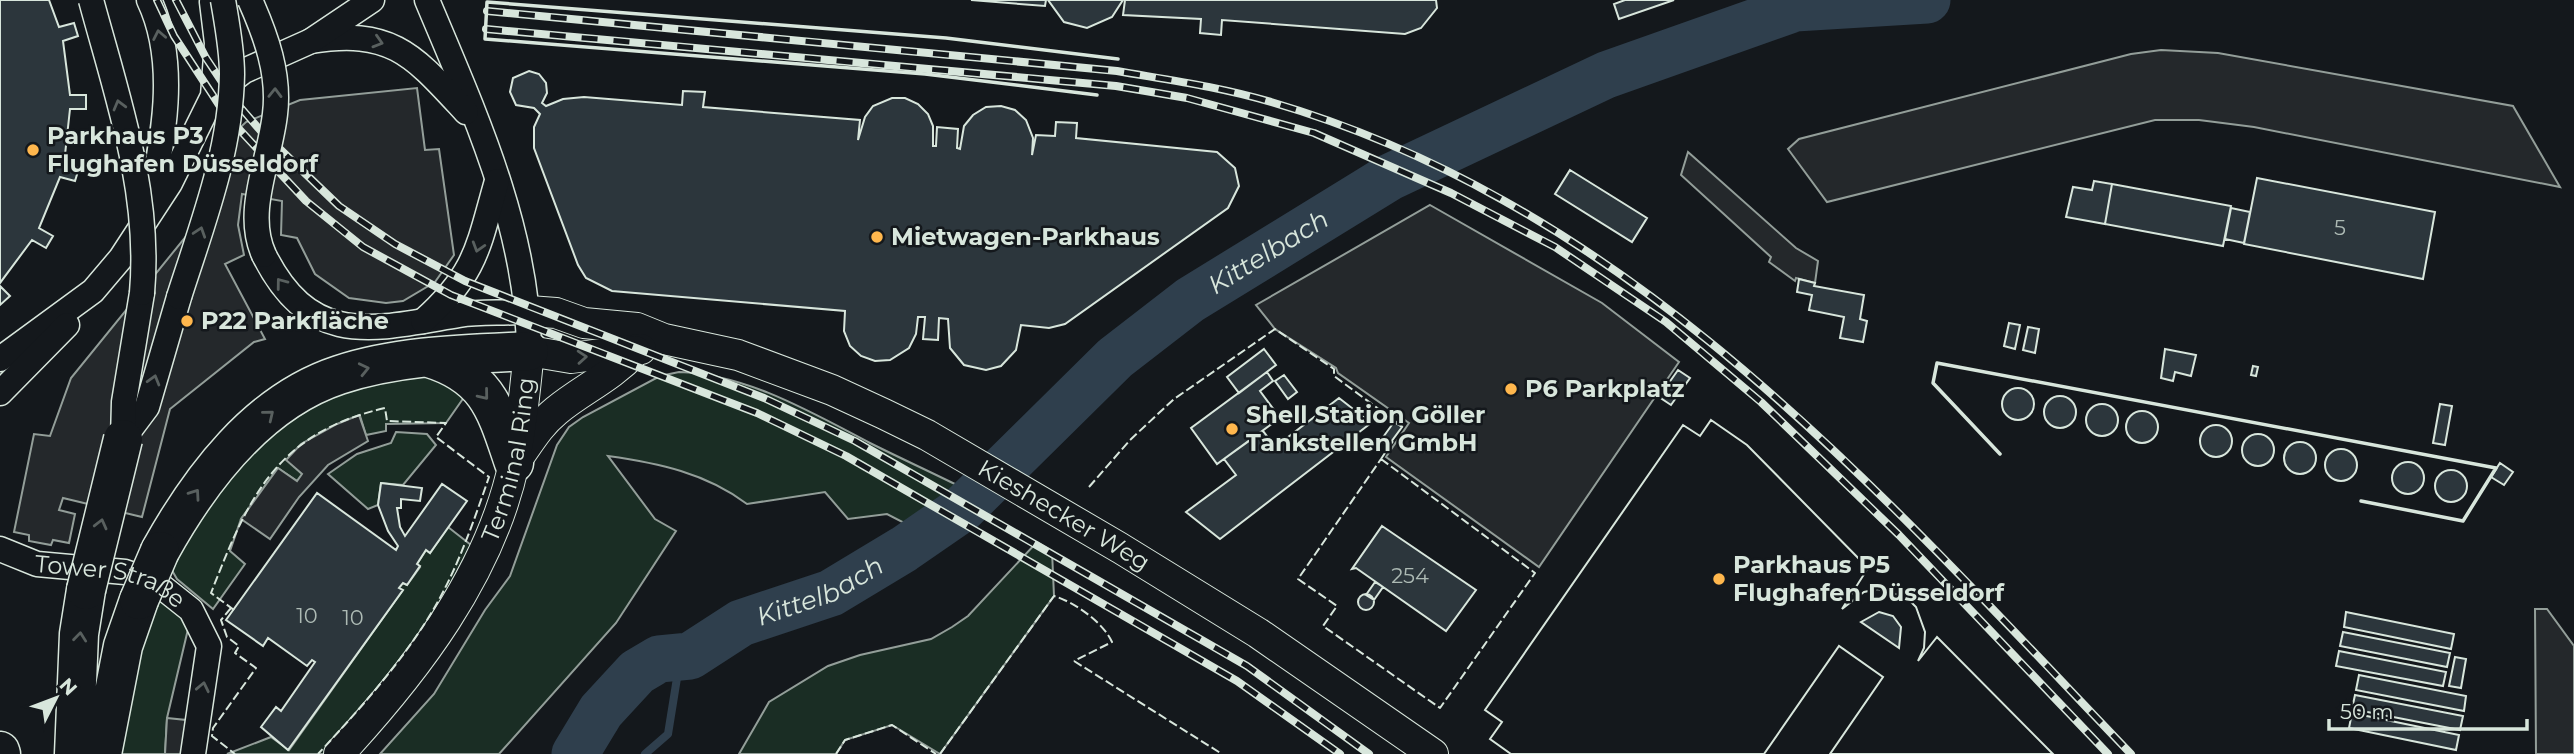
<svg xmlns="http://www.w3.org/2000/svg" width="2574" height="754" font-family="Montserrat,sans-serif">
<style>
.green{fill:#1a2d24;stroke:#939e99;stroke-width:2}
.parking{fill:#24282b;stroke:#939e99;stroke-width:2}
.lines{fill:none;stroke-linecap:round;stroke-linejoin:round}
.stream{stroke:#2f3f4d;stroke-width:8}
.river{stroke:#2f3f4d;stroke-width:47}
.building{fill:#2c363c;stroke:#d8e6dc;stroke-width:2;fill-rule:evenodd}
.minor-casing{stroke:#d8e6dc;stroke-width:27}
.tertiary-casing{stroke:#d8e6dc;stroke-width:32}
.trunk-casing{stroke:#d8e6dc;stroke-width:41}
.minor{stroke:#14181c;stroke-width:24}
.tertiary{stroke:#14181c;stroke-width:30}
.trunk{stroke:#14181c;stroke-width:38}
.rail-casing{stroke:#d8e6dc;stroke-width:8}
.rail{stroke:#14181c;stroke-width:5;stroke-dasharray:16;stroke-linecap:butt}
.minor-bridge-casing{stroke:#d8e6dc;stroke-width:27;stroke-linecap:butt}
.trunk-bridge-casing{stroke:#d8e6dc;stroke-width:41;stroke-linecap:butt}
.minor-bridge{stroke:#14181c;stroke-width:24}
.trunk-bridge{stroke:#14181c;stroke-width:38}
.fence{stroke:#d8e6dc;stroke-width:2;stroke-dasharray:9 3.5;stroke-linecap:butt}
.wall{stroke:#d8e6dc;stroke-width:3.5}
.oneway{stroke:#59605f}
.poi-dot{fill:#ffb74d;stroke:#14181c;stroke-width:2.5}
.labels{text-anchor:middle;stroke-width:5;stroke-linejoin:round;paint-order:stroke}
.number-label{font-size:21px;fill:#adbab4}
.poi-label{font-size:24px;font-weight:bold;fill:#d8e6dc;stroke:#14181c;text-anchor:start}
.street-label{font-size:24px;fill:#d8e6dc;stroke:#14181c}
.water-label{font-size:26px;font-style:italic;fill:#d8e6dc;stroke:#14181c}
</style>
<rect width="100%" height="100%" fill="#14181c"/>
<path class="green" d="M679,372C746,374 811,412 870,443C902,459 935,474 967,490L916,529L887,514L848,519L825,492L747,504C706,473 658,463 608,456L655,519L676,531L616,623L499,754H380L434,694L485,610L510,576L557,445L569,427L583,417L660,376Z
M427,376L467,393L446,423L386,424V431L366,435L360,416L297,481L278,468L241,519L230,551L245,564L213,609L177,579L170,567L184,537L261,440L322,401L373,382Z
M396,432L427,434L436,445L403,485L381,483L378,505L368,509L328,474L357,454L391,443Z
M448,527L471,545L430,623L325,754H227L271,737L289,750L402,591L399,588L403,583L407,585L420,567L417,564L426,550L430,553Z
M1037,542L1052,551L1054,596L940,754L892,725L845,740L836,754H739L769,702L828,666L860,655L931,639L952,627L968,616Z
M159,596L189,625L167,718L165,754H119L131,671Z"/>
<path class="parking" d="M2161,50L2218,53L2513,106L2560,187L2254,127L2199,120H2155L1827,202L1788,149L1799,139L2131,54Z
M417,88L425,150L439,149L454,255L435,282L403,301L386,303L349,298L315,274L297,238L281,235L282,201L242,194L238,225L244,255L225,264L265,339L254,342L170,409L142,517L63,498L59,510L75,514L69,543L53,540L51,545L29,541V535L14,532L34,434L50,436L71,378L192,229L217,149L246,122L300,100Z
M1688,152L1796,248L1818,261L1815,283L1796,278L1795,281L1769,262L1771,257L1681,175Z
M1430,205L1602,303L1679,362L1539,567L1386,457L1409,423L1338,373L1336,368L1275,329L1256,305Z
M359,415L368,441L328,465L299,497L270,539L241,519L278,468L297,481L302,474L286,460L301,444L337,424Z
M2535,609H2547L2574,646V754H2536Z
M167,718L186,720L182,754H165Z"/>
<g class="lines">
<path class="stream" d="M645,754L668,734L677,678L690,656"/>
<path class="river" id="s1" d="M575,754L601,711L637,672L659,659L690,656L741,623L831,593L904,549L962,509L1115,358L1190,300L1390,177L1606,75L1795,8L1927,0"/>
</g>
<path class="building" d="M0,0H49L59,27L74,23L78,36L63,41L70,95H86V109H70L64,164L79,168L75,181L60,177L39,228L53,236L46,248L32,240L0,283Z
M971,0H1046L1045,6Z
M1048,0H1123L1112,17L1087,28L1064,22Z
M1125,0H1436L1437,8L1421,28L1405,34L1222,20L1221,35L1200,33L1201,19L1123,15Z
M1625,0H1674L1619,19L1614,4Z
M529,71L539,74L546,83L547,93L542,103L546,106L563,99L584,97L682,105L683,91L705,92L703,107L860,120L858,140L865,117L873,106L892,98H905L918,104L928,114L933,126V146H936L937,127L958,129L957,148L960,149L964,126L973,115L986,107L1001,106L1015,110L1026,120L1033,138L1032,155L1036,135L1055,136L1056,122L1077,123L1076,138L1217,152L1235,168L1239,186L1228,208L1065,324L1049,328L1021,325L1016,350L1001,366L986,370L964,365L950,348L948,319L939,318L938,340L923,339L925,317H918L916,334L909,348L890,360L875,361L861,356L850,346L844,331L845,311L612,291L586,278L578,265L534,148V127L540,114L534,108L516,105L510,92L513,78Z
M1570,170L1647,218L1632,242L1555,194Z
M2257,178L2435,212L2423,279L2244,244Z
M2094,181L2112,184L2105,224L2066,217L2073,187L2092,190Z
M2112,184L2231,206L2223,246L2105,224Z
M2231,208L2250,212L2244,243L2225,239Z
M1799,279L1815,283L1814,286L1864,295L1860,319L1867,321L1863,342L1840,338L1844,317L1809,310L1812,295L1797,292Z
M0,286L10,296L0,305Z
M2009,323L2020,325L2015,349L2004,346Z
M2028,327L2039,329L2035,353L2023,350Z
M1264,349L1276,365L1239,393L1227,377Z
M2165,349L2196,355L2191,376L2175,372L2173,381L2161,378Z
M2253,366L2258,367L2256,376L2251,375Z
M1678,370L1690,378L1671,405L1659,397Z
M1267,372L1273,381L1260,391L1280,418L1217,464L1191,428Z
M1284,375L1297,392L1288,399L1275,381Z
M2002 404a16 16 0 1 1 32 0a16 16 0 1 1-32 0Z
M2044 412a16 16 0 1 1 32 0a16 16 0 1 1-32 0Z
M1339,398L1371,423L1220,539L1186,512L1236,475L1224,459L1263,431L1275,447Z
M2086 420a16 16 0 1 1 32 0a16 16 0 1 1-32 0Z
M2440,404L2452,406L2445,445L2433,443Z
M2126 427a16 16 0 1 1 32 0a16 16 0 1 1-32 0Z
M1711,420L1747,445L1868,568L1842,609L1864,592L1878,589L1906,597L1916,607L1925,632L1924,648L1918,661L1937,637L2053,754H1830L1883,677L1839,646L1764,754H1511L1490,739L1502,722L1485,710L1683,425L1700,436Z
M1711,420L1747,445L1868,568L1842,609L1864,592L1878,589L1906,597L1916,607L1925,632L1924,648L1918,661L1937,637L2053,754H1830L1883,677L1839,646L1764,754H1511L1490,739L1502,722L1485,710L1683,425L1700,436ZM1879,612L1893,616L1901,627L1899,648L1861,622Z
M1394,422L1402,427L1388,446L1381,440Z
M2200 441a16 16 0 1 1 32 0a16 16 0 1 1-32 0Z
M2242 450a16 16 0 1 1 32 0a16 16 0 1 1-32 0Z
M2284 458a16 16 0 1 1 32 0a16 16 0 1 1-32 0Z
M2325 465a16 16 0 1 1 32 0a16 16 0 1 1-32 0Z
M2392 478a16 16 0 1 1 32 0a16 16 0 1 1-32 0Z
M2500,463L2513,472L2504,485L2491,477Z
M2435 486a16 16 0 1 1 32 0a16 16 0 1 1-32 0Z
M381,483L422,488L420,501L401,499V508H397L400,527L405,536L442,484L467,501L430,553L426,550L417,564L420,566L407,585L403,583L399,588L403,590L288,750L261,727L276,707L281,711L315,662L312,660L307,666L268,638L263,646L226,620L317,493L396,550L398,546L388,531L378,505Z
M1382,526L1476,590L1446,631L1356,568L1352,569Z
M1375,582L1383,587L1374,600L1366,595Z
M1358 602a8 8 0 1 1 16 0a8 8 0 1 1-16 0Z
M2346,612L2454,634L2451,649L2344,627Z
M2343,632L2450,653L2447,667L2340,646Z
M2339,651L2446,672L2443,686L2336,666Z
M2455,657L2466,659L2461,688L2449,686Z
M2359,675L2466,696L2464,711L2356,690Z
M2355,695L2463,716L2460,730L2352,709Z
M2352,713L2459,735L2456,750L2349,728Z"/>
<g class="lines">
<g class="minor-casing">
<g id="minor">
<path d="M427,0C474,112 528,229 529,351"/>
<path d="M311,41C393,28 414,56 466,112"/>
<path d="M219,90L244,71L311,41L372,0"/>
<path d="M149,206C163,141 179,63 149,0"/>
<path d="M264,255C311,349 374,329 459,315C482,311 506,314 529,311"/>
<path d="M423,321C477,273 478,247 497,181"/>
<path d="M0,359L93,291L121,258L170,183L213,96L217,43L212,2"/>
<path d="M0,393L67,325"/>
<path d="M123,439L147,407L179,297"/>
<path d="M123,439L124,402L142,293"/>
<path id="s2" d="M0,549L37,564L125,572L157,583L191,610L209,646L193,754"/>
</g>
</g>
<g class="tertiary-casing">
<g id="tertiary">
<path id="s3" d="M529,311L556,313L584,323L637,328L664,339L738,355L832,390L884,414L927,435L1120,548L1258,633L1433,754"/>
<path d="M529,351L571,358L641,349"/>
<path d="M518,458C530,441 540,424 556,411C584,388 609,379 635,351"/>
<path id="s4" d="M339,754C415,672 490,575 514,463C522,427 525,388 529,351"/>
</g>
</g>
<g class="trunk-casing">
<path id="trunk" d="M429,358C488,376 496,410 514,463
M160,551C200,479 257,402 339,375C399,355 467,354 529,351
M0,751L1,754
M74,754L79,634L86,590
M102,754L123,646L139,600"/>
</g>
<use href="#minor" class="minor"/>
<use href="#tertiary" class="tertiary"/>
<use href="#trunk" class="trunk"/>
<g class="rail-casing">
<path id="rail" d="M157,0L174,36L225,114L306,201L363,247L451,295L757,413L846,456L1237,681L1340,754
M176,0L206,58L234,100L260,130L339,206L395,244L465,281L764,398L855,441L1247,666L1369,754
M487,11L1117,71C1169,80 1221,87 1271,102C1634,208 1879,491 2131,754
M486,29L1116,86L1187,98L1314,133L1451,193L1555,247L1666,322L1761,402L1899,535L2108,754"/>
</g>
<use href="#rail" class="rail"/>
<g class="minor-bridge-casing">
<path id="minor-bridge" d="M91,0C117,96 151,192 142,293
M250,0C266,36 280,74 275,114C270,160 244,212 264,255
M179,297C202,225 231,151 232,74C232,49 227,24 223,0"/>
</g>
<g class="trunk-bridge-casing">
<path id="trunk-bridge" d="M86,590L123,439
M139,600L160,551"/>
</g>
<use href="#minor-bridge" class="minor-bridge"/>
<use href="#trunk-bridge" class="trunk-bridge"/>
<path class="fence" d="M1381,459L1535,573L1440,708L1323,626L1337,606L1298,579Z
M1381,459L1393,441
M1089,487L1130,440L1174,399L1275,329L1334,369V376L1403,427
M231,608L221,620L227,637L239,646L235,653L256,668L213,728L212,736L235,754
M234,610L211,593C248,498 276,433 385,408L387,421L446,423L436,437L489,477C472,526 455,576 427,620C396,669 357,712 318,754
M1074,661L1222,754
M836,754L845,740L892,725L936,754
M940,754L1054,596C1074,602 1103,622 1112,642L1074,661"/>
<path class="wall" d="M1097,95L925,74L485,39L487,2L946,38L1118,59
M2000,454L1933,383L1937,363L2496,468L2463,521L2361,501"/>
</g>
<defs><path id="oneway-chevron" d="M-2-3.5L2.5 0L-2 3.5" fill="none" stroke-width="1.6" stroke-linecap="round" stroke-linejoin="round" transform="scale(1.75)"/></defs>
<g class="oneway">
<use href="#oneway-chevron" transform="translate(159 35) rotate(-101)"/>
<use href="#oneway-chevron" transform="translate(378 42) rotate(17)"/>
<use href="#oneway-chevron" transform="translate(275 93) rotate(-89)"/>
<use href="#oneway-chevron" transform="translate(119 105) rotate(-105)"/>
<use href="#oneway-chevron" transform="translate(200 232) rotate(-72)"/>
<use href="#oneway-chevron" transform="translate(478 247) rotate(107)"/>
<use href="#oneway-chevron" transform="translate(281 283) rotate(-127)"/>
<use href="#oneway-chevron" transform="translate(582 357) rotate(-4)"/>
<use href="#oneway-chevron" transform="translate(364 369) rotate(-13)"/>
<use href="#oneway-chevron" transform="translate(154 380) rotate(-74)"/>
<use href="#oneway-chevron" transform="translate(484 395) rotate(51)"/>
<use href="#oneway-chevron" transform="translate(269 415) rotate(-39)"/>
<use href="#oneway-chevron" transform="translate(195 494) rotate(-55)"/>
<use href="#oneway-chevron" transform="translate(101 524) rotate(-76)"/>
<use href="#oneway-chevron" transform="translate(80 637) rotate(-84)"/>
<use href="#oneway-chevron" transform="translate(203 687) rotate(-78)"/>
</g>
<g class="poi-dot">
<circle cx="33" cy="150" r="7"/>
<circle cx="877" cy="237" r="7"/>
<circle cx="187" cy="321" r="7"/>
<circle cx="1511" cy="389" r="7"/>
<circle cx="1232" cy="429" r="7"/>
<circle cx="1719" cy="579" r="7"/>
</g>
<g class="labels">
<g class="number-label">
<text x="2340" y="235">5</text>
<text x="1410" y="583">254</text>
<text x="307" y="623">10</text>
<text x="353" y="625">10</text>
</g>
<g class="poi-label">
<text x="47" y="144">Parkhaus P3<tspan x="47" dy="28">Flughafen Düsseldorf</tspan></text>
<text x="891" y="245">Mietwagen-Parkhaus</text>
<text x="201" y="329">P22 Parkfläche</text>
<text x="1525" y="397">P6 Parkplatz</text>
<text x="1246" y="423">Shell Station Göller<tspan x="1246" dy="28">Tankstellen GmbH</tspan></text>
<text x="1733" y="573">Parkhaus P5<tspan x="1733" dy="28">Flughafen Düsseldorf</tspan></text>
</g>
<g class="street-label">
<text dy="8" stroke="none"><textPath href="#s4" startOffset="346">Terminal Ring</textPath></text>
<text dy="8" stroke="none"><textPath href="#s3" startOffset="579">Kieshecker Weg</textPath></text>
<text dy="8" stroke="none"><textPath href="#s2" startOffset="116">Tower Straße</textPath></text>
</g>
<g class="water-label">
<text dy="9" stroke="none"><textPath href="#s1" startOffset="873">Kittelbach</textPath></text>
<text dy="9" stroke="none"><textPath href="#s1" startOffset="306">Kittelbach</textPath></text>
</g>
</g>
<g transform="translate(56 698) rotate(48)" stroke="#14181c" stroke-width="5" paint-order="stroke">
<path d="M0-5L12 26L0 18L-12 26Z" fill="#d8e6dc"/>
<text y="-10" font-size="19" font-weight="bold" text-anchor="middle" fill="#d8e6dc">N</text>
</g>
<path d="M2329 719v10h198v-10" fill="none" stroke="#d8e6dc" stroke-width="3.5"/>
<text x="2340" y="719" font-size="21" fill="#d8e6dc" stroke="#14181c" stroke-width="5" paint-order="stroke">50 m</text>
</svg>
